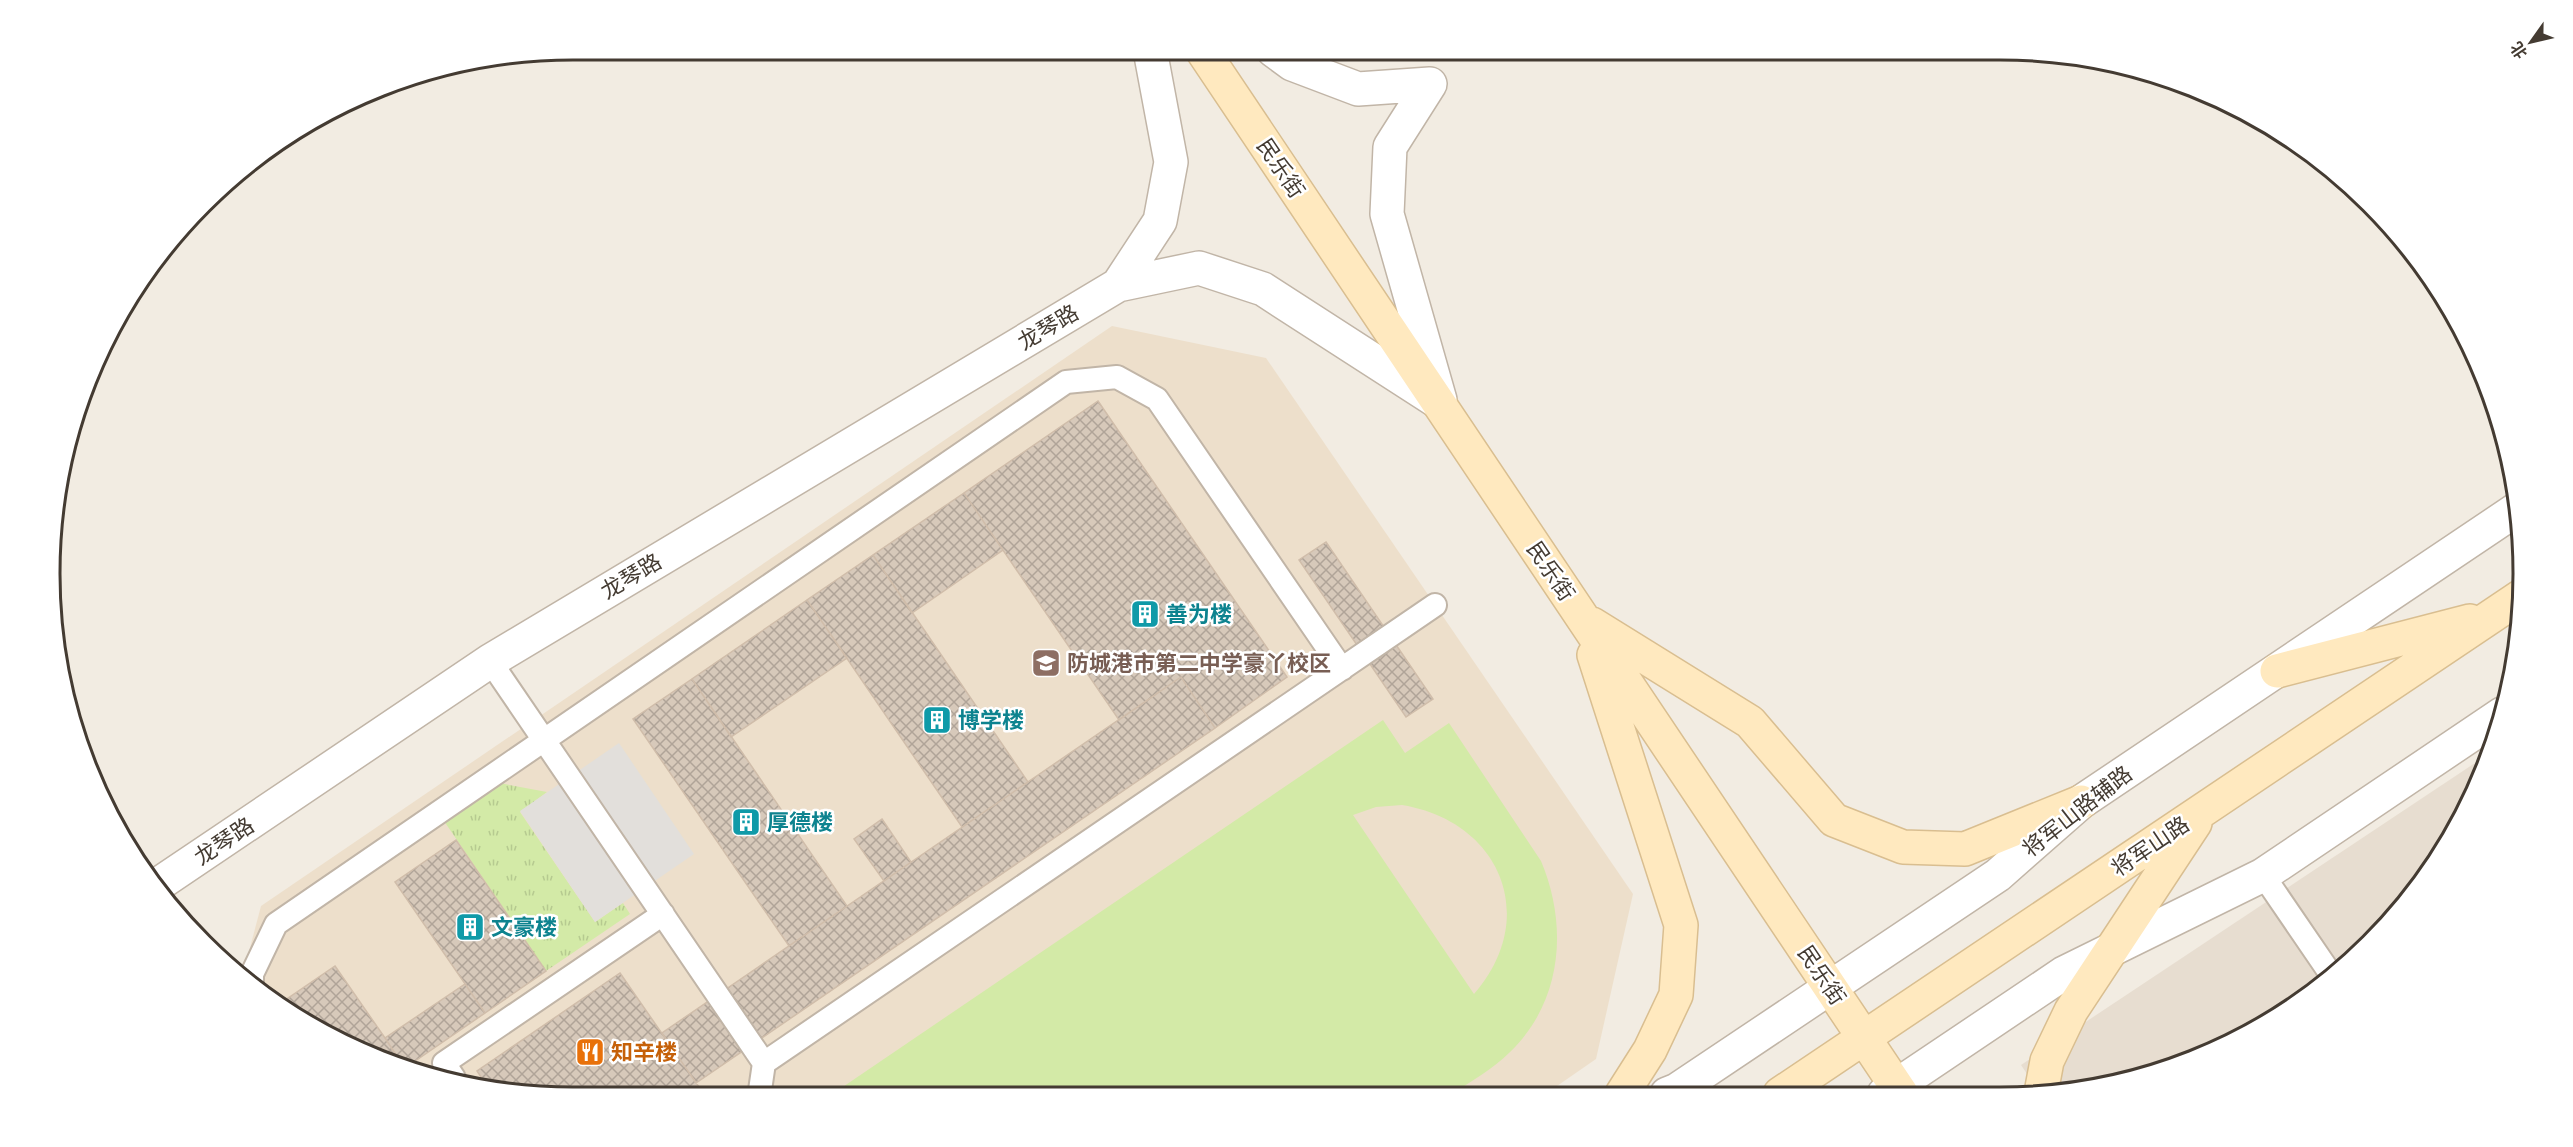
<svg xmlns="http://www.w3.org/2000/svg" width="2573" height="1147" font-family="Cabin,'Noto Sans SC',sans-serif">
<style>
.residential{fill:#e7ddd0}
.education{fill:#eddfcb}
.grass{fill:url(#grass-tufts)}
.pitch{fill:#d3eaa7;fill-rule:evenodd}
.parking{fill:#e2dfdb}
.building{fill:url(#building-cross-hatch);stroke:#d0bdaa;stroke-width:1.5}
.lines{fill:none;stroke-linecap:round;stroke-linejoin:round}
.lane-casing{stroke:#c1b5a7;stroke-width:26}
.street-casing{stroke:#c1b5a7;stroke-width:36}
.secondary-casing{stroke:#d9be90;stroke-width:36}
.lane{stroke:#fff;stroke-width:22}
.street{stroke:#fff;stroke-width:33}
.secondary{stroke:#ffe9bf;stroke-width:33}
.labels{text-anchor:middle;stroke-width:5;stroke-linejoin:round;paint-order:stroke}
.street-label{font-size:22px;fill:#443b32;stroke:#fff}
.culture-label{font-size:22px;font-weight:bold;fill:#0d838f;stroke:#fff;text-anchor:start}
.education-label{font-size:22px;font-weight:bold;fill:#785e54;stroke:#fff;text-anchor:start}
.food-label{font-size:22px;font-weight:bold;fill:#c56008;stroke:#fff;text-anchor:start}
.rim{fill:none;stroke:#443b32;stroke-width:3}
</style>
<defs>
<pattern id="grass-tufts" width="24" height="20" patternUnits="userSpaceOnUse" patternTransform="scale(1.5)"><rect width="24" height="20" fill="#d3eaa7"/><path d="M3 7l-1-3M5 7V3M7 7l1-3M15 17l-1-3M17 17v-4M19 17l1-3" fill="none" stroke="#b6ca90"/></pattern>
<pattern id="building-cross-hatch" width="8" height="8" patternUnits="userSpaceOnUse" patternTransform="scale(1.5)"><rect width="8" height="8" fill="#d7c9ba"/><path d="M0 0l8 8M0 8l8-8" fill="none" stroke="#b0a498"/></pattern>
</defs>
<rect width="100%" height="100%" fill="#f2ece2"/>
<path class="residential" d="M2490,753L2415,892L2319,989L2200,1057L2068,1093H2040L2021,1065Z"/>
<path class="education" d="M1112,326L1266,358L1633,894L1596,1059L1544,1095L574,1097L405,1070L254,989L242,978L261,906Z"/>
<path class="grass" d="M499,783L547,792L520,812L595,922L623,903L630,914L546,971L444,821Z"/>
<path class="pitch" d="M1383,720L1405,753L1449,723L1541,861C1568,925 1563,1001 1510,1052C1493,1069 1471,1081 1451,1095L828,1097ZM1402,805C1500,821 1541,917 1474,994L1353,815L1376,807Z"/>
<path class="parking" d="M619,743L694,854L595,922L520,811Z"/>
<path class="building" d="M1098,401L1287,677L1215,728L1181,677L1119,720L964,493Z
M964,493L1003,550L912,613L873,555Z
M1326,542L1433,699L1406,717L1299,560Z
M873,555L1028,782L962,827L807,600Z
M807,600L847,658L731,737L692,679Z
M1181,677L1215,728L696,1083L662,1033Z
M692,679L847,906L789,946L633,719Z
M882,819L911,862L884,881L854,839Z
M456,840L546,971L485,1013L395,882Z
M335,966L385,1038L406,1070L281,1003Z
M620,973L706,1097L574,1098L485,1083L477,1071Z
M465,984L485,1013L405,1068L385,1038Z
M465,984L485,1013L405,1068L385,1038Z
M465,984L485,1013L405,1068L385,1038Z
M465,984L485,1013L405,1068L385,1038Z
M465,984L485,1013L405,1068L385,1038Z
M465,984L485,1013L405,1068L385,1038Z"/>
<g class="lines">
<g class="lane-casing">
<path id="lane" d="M490,661L764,1063L1435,605
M2263,875L2332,976
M252,987V974L276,924L1066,382L1117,377L1157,399L1342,669
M454,1078L444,1063L663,914
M759,1097L764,1063"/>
</g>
<g class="street-casing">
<path id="street" d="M1150,50L1171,162L1160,221L1118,285L1199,268L1263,289L1438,402
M1273,50L1292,64L1358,89L1430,84L1390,147L1387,214L1440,400
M156,886L490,661L1118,285
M1667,1094L1677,1090L1998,875L2081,802L2517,509
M1884,1094L2064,973L2263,875L2502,714"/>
</g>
<g class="secondary-casing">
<path id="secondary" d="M1202,50L1901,1093
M1592,624L1750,722L1834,820L1903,847L1965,849L2081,802
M1594,655L1681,925L1676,995L1650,1050L1622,1094
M2277,671L2470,621
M2041,1093L2047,1061L2071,1011L2195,823
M1780,1094L2520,597"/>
</g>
<use href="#lane" class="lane"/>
<use href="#street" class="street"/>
<use href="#secondary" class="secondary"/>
</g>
<defs>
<g id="building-square" transform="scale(1.5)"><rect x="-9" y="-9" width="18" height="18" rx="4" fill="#0f9aa8" stroke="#fff"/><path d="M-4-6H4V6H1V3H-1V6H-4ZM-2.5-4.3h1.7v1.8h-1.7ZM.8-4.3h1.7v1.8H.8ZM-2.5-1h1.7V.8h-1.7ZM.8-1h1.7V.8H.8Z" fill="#fff"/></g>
<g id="school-square" transform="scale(1.5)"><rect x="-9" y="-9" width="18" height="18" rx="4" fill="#8d6e63" stroke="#fff"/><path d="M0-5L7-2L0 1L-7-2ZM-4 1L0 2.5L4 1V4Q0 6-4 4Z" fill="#fff"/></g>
<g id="restaurant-square" transform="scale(1.5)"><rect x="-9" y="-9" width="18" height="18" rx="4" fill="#e8710a" stroke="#fff"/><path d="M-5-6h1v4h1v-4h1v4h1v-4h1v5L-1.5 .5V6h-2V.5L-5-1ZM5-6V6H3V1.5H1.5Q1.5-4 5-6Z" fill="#fff"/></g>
</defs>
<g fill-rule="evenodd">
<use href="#building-square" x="1145" y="614"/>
<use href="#school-square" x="1046" y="663"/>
<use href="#building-square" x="937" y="720"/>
<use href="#building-square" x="746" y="822"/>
<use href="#building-square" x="470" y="927"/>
<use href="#restaurant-square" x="590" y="1052"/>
</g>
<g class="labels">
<g class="street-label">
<text transform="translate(1281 168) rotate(56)" y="8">民乐街</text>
<text transform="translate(1048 327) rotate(-31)" y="8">龙琴路</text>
<text transform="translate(1551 571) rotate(56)" y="8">民乐街</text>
<text transform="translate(631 576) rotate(-31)" y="8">龙琴路</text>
<text transform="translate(2077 811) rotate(-38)" y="8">将军山路辅路</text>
<text transform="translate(224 841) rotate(-34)" y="8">龙琴路</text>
<text transform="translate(2150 846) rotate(-34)" y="8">将军山路</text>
<text transform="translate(1822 975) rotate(56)" y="8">民乐街</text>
</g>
<g class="culture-label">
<text x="1166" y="622">善为楼</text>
<text x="958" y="728">博学楼</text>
<text x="767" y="830">厚德楼</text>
<text x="491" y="935">文豪楼</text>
</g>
<g class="education-label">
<text x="1067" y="671">防城港市第二中学豪丫校区</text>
</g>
<g class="food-label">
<text x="611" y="1060">知辛楼</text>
</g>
</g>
<path d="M0 0H2573V1147H0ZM573 60H2000A513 513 0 0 1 2513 573V574A513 513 0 0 1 2000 1087H573A513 513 0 0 1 60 574V573A513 513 0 0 1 573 60Z" fill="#fff" fill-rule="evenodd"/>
<path class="rim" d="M573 60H2000A513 513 0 0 1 2513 573V574A513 513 0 0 1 2000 1087H573A513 513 0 0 1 60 574V573A513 513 0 0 1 573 60Z"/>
<g transform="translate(2531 42) rotate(236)" stroke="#ffffff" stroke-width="4.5" paint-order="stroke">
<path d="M0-4.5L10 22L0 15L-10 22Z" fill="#443b32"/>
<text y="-9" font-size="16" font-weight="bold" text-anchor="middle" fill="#443b32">北</text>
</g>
</svg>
